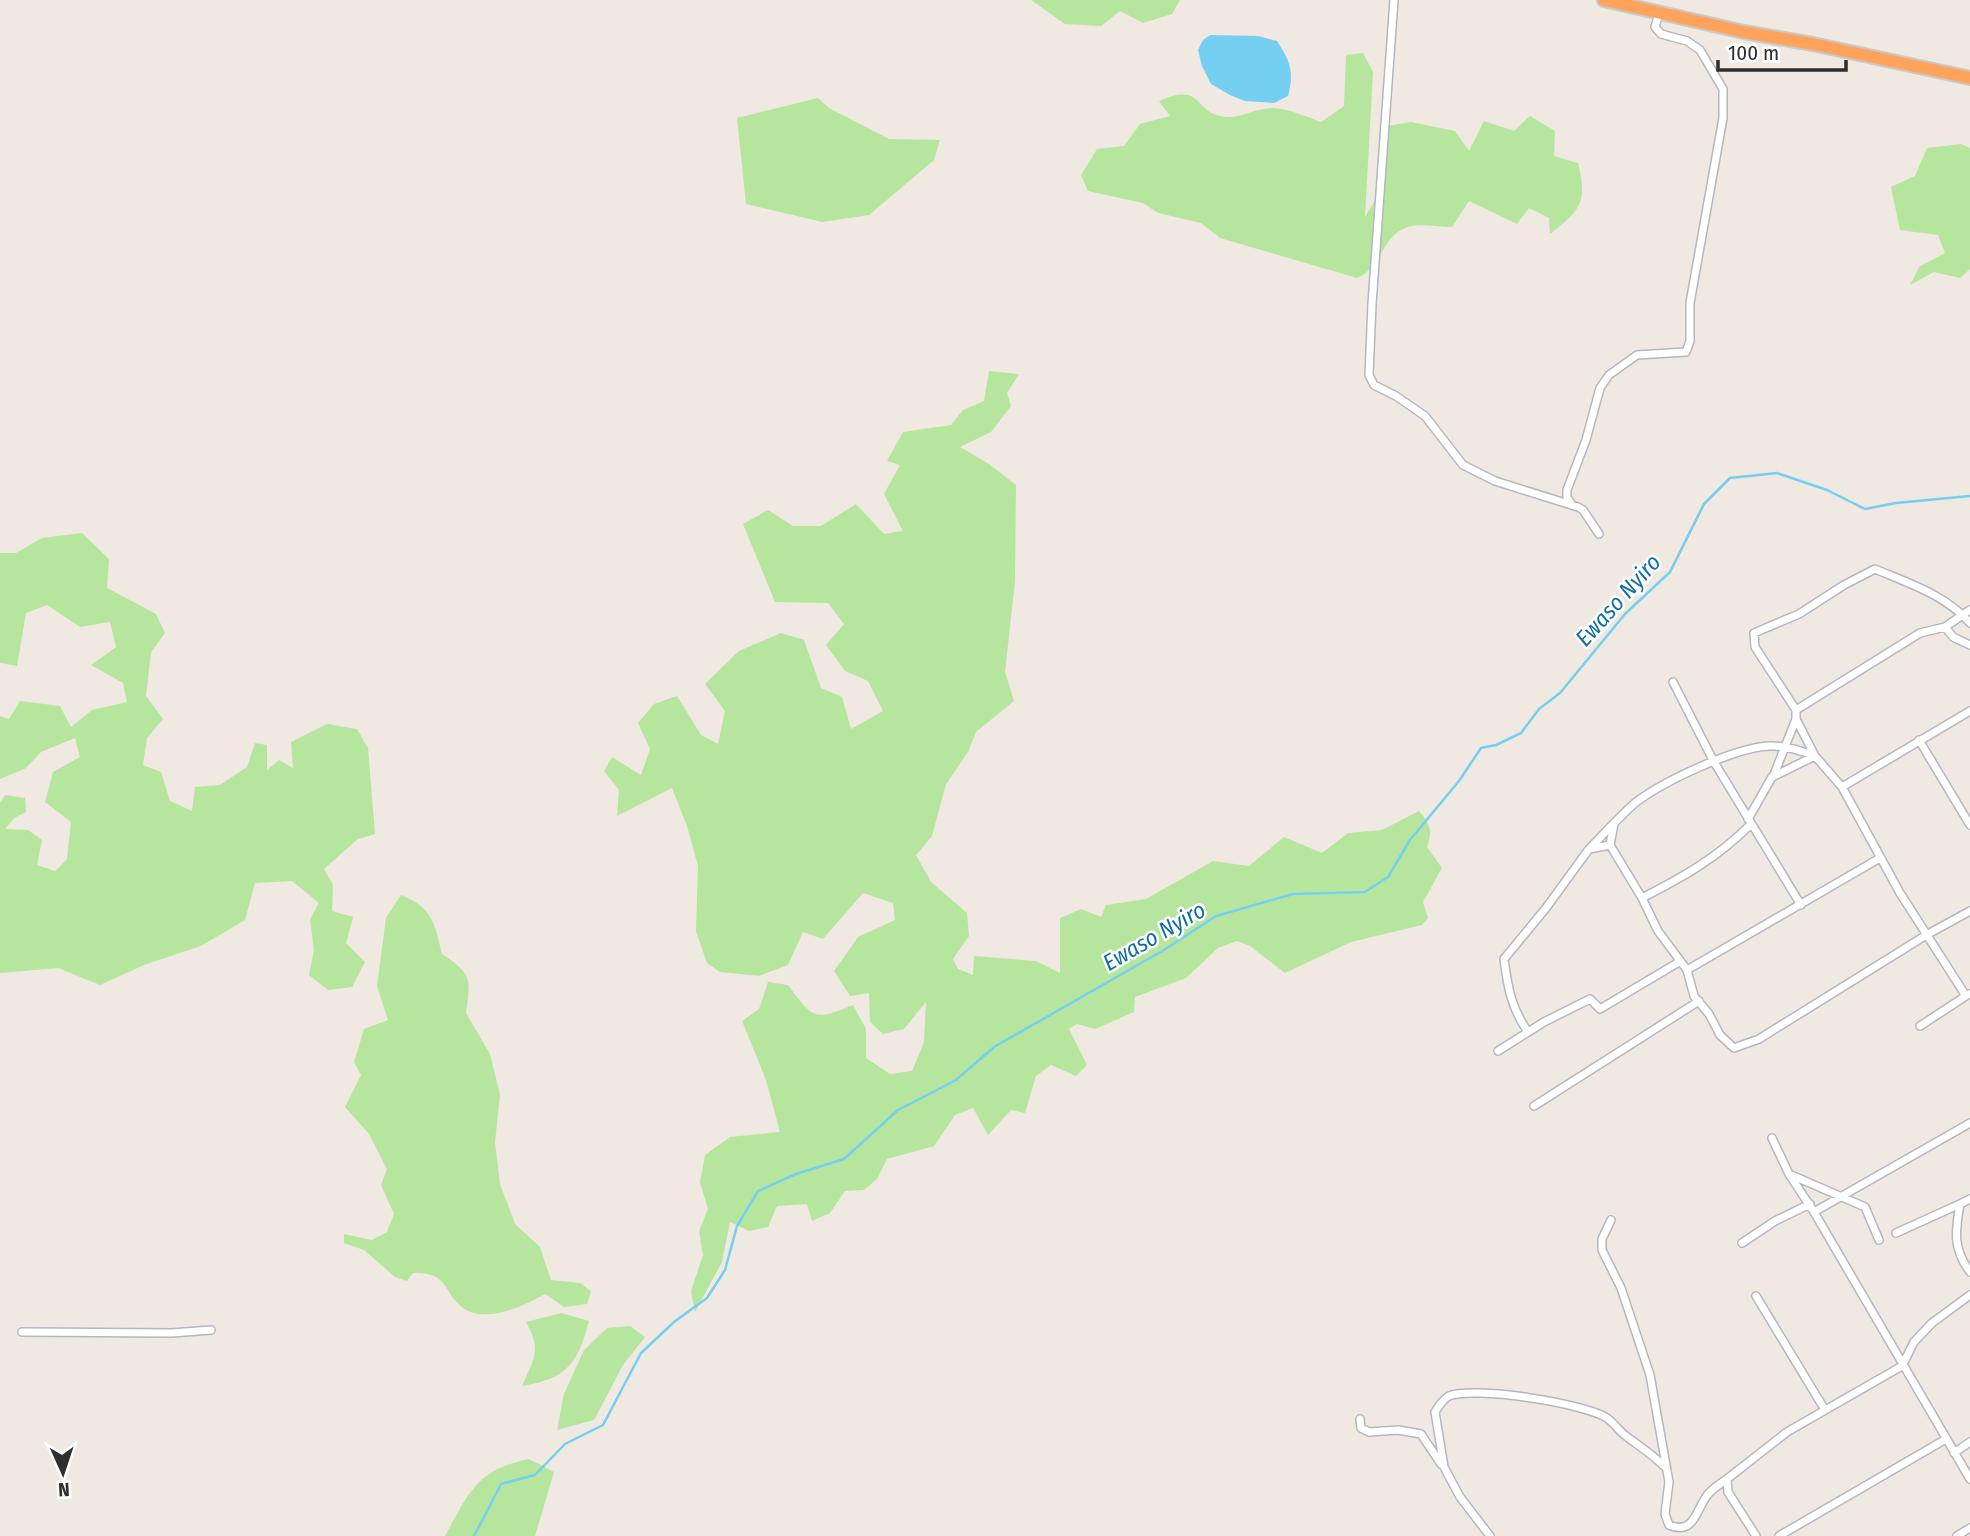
<svg xmlns="http://www.w3.org/2000/svg" width="1970" height="1536" font-family="'Fira Sans Condensed',sans-serif">
<style>
.green{fill:#b6e59e}
.water{fill:#75cff0}
.lines{fill:none;stroke-linecap:round;stroke-linejoin:round}
.stream{stroke:#75cff0;stroke-width:2.5}
.street-casing{stroke:#b4b7c1;stroke-width:10}
.highway-casing{stroke:#c9c9c9;stroke-width:16}
.street{stroke:#fff;stroke-width:7}
.highway{stroke:#ffa35c;stroke-width:12}
.labels{text-anchor:middle;stroke-width:5;stroke-linejoin:round;paint-order:stroke}
.water-label{font-size:23px;font-style:italic;fill:#0d6fa3;stroke:#fff}
</style>
<rect width="100%" height="100%" fill="#efe9e1"/>
<path class="green" d="M1031,0H1180L1172,14L1143,23L1120,11L1101,26L1065,24Z
M1363,53L1373,72L1365,217L1375,200L1380,127L1411,122L1455,131L1469,151L1484,121L1514,131L1530,116L1555,131L1554,156L1578,163C1588,203 1580,210 1550,234L1549,218L1529,208L1517,224L1469,201L1452,227C1439,227 1419,223 1407,227C1381,237 1382,267 1357,278L1220,238L1201,223L1158,213L1143,203L1088,191L1081,175L1097,149L1124,146L1140,124L1170,116L1159,101C1205,81 1192,114 1226,117C1242,118 1258,107 1274,108C1289,109 1307,117 1321,122L1344,106L1346,55Z
M818,98L829,108L889,139L940,140L934,160L869,215L822,222L746,204L737,118Z
M1961,144L1970,148V269L1960,278L1934,272L1910,285L1919,267L1945,253L1938,235L1900,230L1891,187L1915,176L1927,148Z
M989,371L1019,374L1007,393L1011,406L991,432L960,447L989,464L1016,485L1015,581L1005,672L1014,701L976,732L968,752L946,784L932,836L916,855L931,882L967,913L969,936L953,959L958,969L973,975L974,956L1036,961L1060,973V918L1081,909L1101,917L1106,905L1146,899L1213,861L1249,866L1284,837L1322,853L1348,833L1382,830L1419,811C1430,824 1433,831 1427,847L1442,868L1423,902L1428,918L1422,925L1351,942L1285,973L1250,946L1237,941L1218,948L1186,978L1135,997L1134,1012L1095,1029L1077,1024L1069,1029L1087,1065L1076,1076L1051,1065L1036,1076L1025,1113L1011,1110L988,1135L973,1108L955,1115L934,1146L887,1159L877,1179L864,1190L845,1191L830,1213L812,1221L807,1204L777,1206L768,1227L749,1231L730,1222L722,1262L695,1312L691,1291L703,1255L699,1231L708,1209L700,1182L705,1155L730,1137L780,1132L766,1080L742,1021L759,1009L768,982L788,985C813,1018 813,1022 853,1005L866,1029V1058L890,1074L912,1071L924,1042L926,1002L904,1029L883,1034L870,1022L869,993L850,996L834,971L858,937L895,920L893,903L863,893L823,939L803,932L788,965L759,976L720,972L707,963L696,931L698,866L687,826L672,788L617,816L619,790L604,771L612,757L641,775L650,749L638,723L654,704L677,696L701,735L718,744L725,711L705,684L739,651L781,633L804,640L821,688L842,697L851,729L883,711L868,681L845,671L826,645L844,624L828,603L775,602L743,524L768,510L793,526H821L856,504L884,534L903,531L884,494L900,465L887,461L903,432L951,425L963,410L984,401Z
M82,533L109,559L107,588L156,614L165,633L151,652L146,696L163,719L147,738L143,765L161,772L170,801L192,811L195,787L220,785L247,767L255,743L267,745V770L279,760L293,768L291,742L327,724L357,729L368,748L375,834L358,839L324,869L333,885L332,911L353,917L346,943L365,962L352,987L328,990L309,975L314,950L310,919L319,903L292,881L255,883L245,920L201,946L144,965L100,985L58,968L0,973V803L5,795L25,798L26,812L14,818L5,829L28,830L42,840L37,865L55,871L67,859L71,822L45,802L53,772L80,757L75,738L41,752L26,768L0,779V716L9,719L20,701L60,706L71,727L92,710L127,702L123,683L91,665L116,647L110,622L80,627L47,605L26,613L17,666L0,663V553H16L42,538Z
M401,895C433,908 434,922 442,954C472,974 471,978 466,1013L490,1054L500,1095L495,1142L500,1184L515,1224L540,1247L551,1280L580,1283L591,1291L587,1304L564,1307L545,1294C524,1306 486,1324 463,1308C442,1292 450,1272 413,1273L407,1281L395,1277L364,1250L344,1243V1234L372,1240L387,1232L394,1214L381,1185L387,1169L369,1134L345,1107L361,1075L354,1062L364,1029L388,1020L377,986L386,918Z
M561,1313L589,1321C578,1364 566,1379 522,1386C534,1359 542,1350 526,1322Z
M630,1326L645,1337L623,1365L594,1420L557,1430L564,1394L584,1350L607,1328Z
M529,1459L554,1472L535,1536H445C469,1493 476,1470 529,1459Z"/>
<path class="water" d="M1210,35L1258,36L1277,41C1291,62 1294,73 1288,96L1274,103L1245,101L1230,95L1211,84L1202,66L1198,50L1203,40Z"/>
<g class="lines">
<path class="stream" d="M474,1536L501,1484L535,1475L565,1444L603,1425L641,1353L674,1322L707,1298L725,1270L737,1226L758,1191L796,1174L844,1159L898,1110L956,1080L994,1047L1164,950L1216,916L1293,894L1365,892L1388,877L1410,840L1459,781L1481,748L1496,745L1521,733L1539,709L1560,693L1625,614L1670,572L1704,504L1730,478L1777,473L1827,490L1865,509L1896,503L1970,496"/>
<g class="street-casing">
<path id="street" d="M1394,0L1372,304L1369,375L1374,385L1396,396L1425,416L1463,465L1495,481L1578,507L1583,510L1599,534
M1572,505L1567,497V490L1586,440L1600,388L1609,375L1637,355L1686,352L1690,341V303L1723,118V89L1700,50L1687,41L1661,34L1655,27L1659,13
M1945,627L1953,637L1970,645
M1673,682L1714,762L1801,905
M1796,710L1755,647L1754,633L1799,614L1844,585L1875,569C1908,583 1946,595 1970,623
M1919,740L1970,825
M1773,777L1796,719
M1842,787L1970,711
M1748,819L1772,777L1815,756
M1614,824L1610,845L1642,898L1658,931L1687,970L1694,996L1709,1014L1720,1035L1734,1048L1759,1039L1928,934L1970,911
M1589,849C1604,834 1619,817 1635,803C1662,782 1739,745 1773,746C1788,746 1800,750 1814,756
M1642,898C1683,877 1717,858 1750,825
M1687,970L1880,858
M1966,996L1900,893L1842,787L1815,756L1796,719V710L1920,633L1945,627L1970,610
M1920,1026L1969,994
M1528,1032C1511,1007 1508,989 1504,959L1546,908L1589,849L1610,845
M1498,1051L1544,1022L1590,999L1600,1009L1679,962
M1534,1106L1699,1001
M1970,1123L1814,1212L1970,1479
M1772,1138L1789,1174L1814,1212
M1789,1174L1865,1207L1879,1240
M1970,1199L1960,1204C1955,1232 1953,1249 1970,1272
M1611,1220L1602,1239V1250L1621,1288L1650,1375L1669,1482L1665,1514L1669,1525C1696,1536 1696,1507 1709,1493C1714,1488 1721,1483 1727,1479
M1896,1233L1960,1204
M1742,1243L1775,1221L1810,1204
M1756,1296L1825,1410
M22,1332L172,1333L211,1330
M1360,1419L1361,1428L1369,1432L1398,1430L1421,1434L1441,1464
M1954,1453L1970,1442
M1490,1536L1460,1497L1444,1467L1435,1412C1439,1406 1442,1400 1449,1396C1473,1386 1584,1403 1607,1418C1614,1423 1619,1431 1626,1436C1639,1446 1652,1454 1664,1466
M1756,1536L1728,1492L1727,1479L1787,1432L1902,1366L1914,1342L1932,1323L1970,1295
M1779,1536L1946,1439
M1957,1536L1970,1528"/>
</g>
<g class="highway-casing">
<path id="highway" d="M1604,0L1744,32L1813,44L1970,78"/>
</g>
<use href="#street" class="street"/>
<use href="#highway" class="highway"/>
</g>
<g class="labels">
<g class="water-label">
<text transform="translate(1618 600) rotate(-48)" y="8">Ewaso Nyiro</text>
<text transform="translate(1154 936) rotate(-30)" y="8">Ewaso Nyiro</text>
</g>
</g>
<g transform="translate(63 1473) rotate(177)" stroke="#ffffff" stroke-width="5" paint-order="stroke">
<path d="M0-5L12 26L0 18L-12 26Z" fill="#2e2e2e"/>
<text y="-10" font-size="19" font-weight="bold" text-anchor="middle" fill="#2e2e2e">N</text>
</g>
<path d="M1718 60v10h128v-10" fill="none" stroke="#2e2e2e" stroke-width="3.5"/>
<text x="1728" y="60" font-size="21" fill="#2e2e2e" stroke="#ffffff" stroke-width="5" paint-order="stroke">100 m</text>
</svg>
